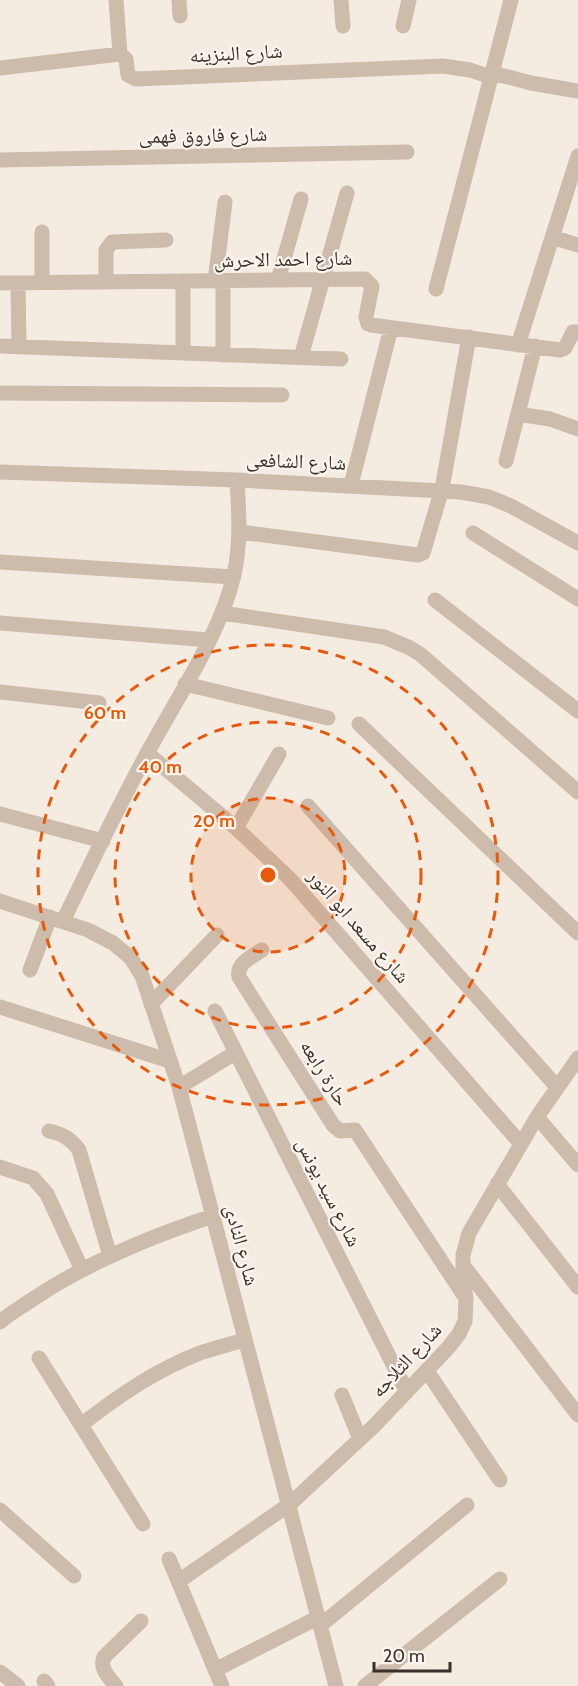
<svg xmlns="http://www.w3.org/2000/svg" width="578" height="1686" font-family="Cabin,'Noto Naskh Arabic',sans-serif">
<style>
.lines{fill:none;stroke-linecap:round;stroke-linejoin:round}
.minor{stroke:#cdbbac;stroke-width:15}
.ring{fill:none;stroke:#e8590c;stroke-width:3;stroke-dasharray:10 8}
.labels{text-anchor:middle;stroke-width:4.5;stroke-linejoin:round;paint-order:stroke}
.street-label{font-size:20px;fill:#3b302b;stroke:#fbf5ee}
.centre{fill:#e8590c;stroke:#fbf5ee;stroke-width:3}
.ring-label{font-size:18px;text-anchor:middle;font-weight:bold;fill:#e8590c;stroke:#fbf5ee;stroke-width:4.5;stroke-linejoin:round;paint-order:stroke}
</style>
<rect width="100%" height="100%" fill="#f4ebe1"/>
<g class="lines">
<path class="minor" d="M116,0L120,54
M179,0L180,16
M341,0L343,26
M403,26L409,0
M0,68L120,54L126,59L128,75L136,79L443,66L470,70L491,77
M492,73L531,83L578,91
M0,160L407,152
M42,232V283
M552,237L578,245
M223,280V355
M278,280L301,199
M215,281L225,202
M106,282V250L112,242L166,240
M0,283L365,279L372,286L366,317L368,324L371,325L560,350L565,348L573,332H578
M18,283L19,347
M436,289L511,0
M518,345L578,156
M0,346L341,359
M183,353V281
M301,357L347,193
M0,393L282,395
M518,414L550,419L578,429
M506,461L535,346
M0,472L237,480L461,492L489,497L511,506L578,543
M351,485L391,328
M240,532L418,555L423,553L442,489L469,337
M473,533L578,599
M0,562L233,577
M435,600L578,711
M222,613L384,637L408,647L420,654L578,792
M0,623L209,640
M185,684L328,718
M0,692L99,703
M359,724L578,933
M147,753L236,828L290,879L521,1144
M308,806L557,1087
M0,814L103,841
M236,828L279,754
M0,901L88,930L113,943L131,958L142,976L179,1087L336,1686
M63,921C91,864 118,806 149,750C178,696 220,635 234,575C241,543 239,512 237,480
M262,950C252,957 236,963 239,977L333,1125L340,1131L355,1130L463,1294
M30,970L50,917
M151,1004L217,935
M0,1007L170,1061
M215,1011L407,1392
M179,1087L235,1053
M537,1117L578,1165
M49,1131C63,1134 71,1139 79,1150L110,1256
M0,1167L33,1178L47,1194L82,1270
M497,1184L578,1287
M463,1265L578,1415
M0,1322C9,1314 20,1308 30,1301C86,1263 149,1237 213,1216
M39,1358L143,1524
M427,1371L500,1480
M342,1395L360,1439
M81,1425C118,1396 156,1370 200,1353C215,1348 230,1344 245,1340
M0,1510L74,1576
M169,1559L222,1686
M179,1581L290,1504L374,1426L448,1348L459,1334L465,1321L466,1299L463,1280V1255L469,1233L537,1117L578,1058
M321,1625L467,1505
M215,1670L319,1617
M0,1672L18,1686
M44,1681L48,1686
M116,1686C109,1677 99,1669 104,1657L141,1621
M365,1686L500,1579"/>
</g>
<circle cx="268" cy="875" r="77" fill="#e8590c" fill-opacity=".12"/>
<g class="ring">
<circle cx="268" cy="875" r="77"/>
<circle cx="268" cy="875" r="153"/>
<circle cx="268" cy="875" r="230"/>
</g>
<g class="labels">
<g class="street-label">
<text transform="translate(236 53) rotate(-3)" y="7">شارع البنزينه</text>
<text transform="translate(203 135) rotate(-1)" y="7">شارع فاروق فهمى</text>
<text transform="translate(283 259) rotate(-1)" y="7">شارع احمد الاحرش</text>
<text transform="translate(296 461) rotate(2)" y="7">شارع الشافعى</text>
<text transform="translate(359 926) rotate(49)" y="7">شارع مسعد ابو النور</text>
<text transform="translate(325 1073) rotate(58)" y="7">حارة رابعه</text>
<text transform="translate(329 1192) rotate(63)" y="7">شارع سيد يونس</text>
<text transform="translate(242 1245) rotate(75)" y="7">شارع النادى</text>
<text transform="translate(406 1360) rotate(-47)" y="7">شارع الثلاجه</text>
</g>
</g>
<circle cx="268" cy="875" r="9" class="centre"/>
<g class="ring-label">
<text x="105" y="719">60 m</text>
<text x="160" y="773">40 m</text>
<text x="214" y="827">20 m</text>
</g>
<path d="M374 1662v9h76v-9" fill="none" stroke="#3b302b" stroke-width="3"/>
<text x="383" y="1662" font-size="18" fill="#3b302b" stroke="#fbf5ee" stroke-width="4.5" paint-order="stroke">20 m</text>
</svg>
